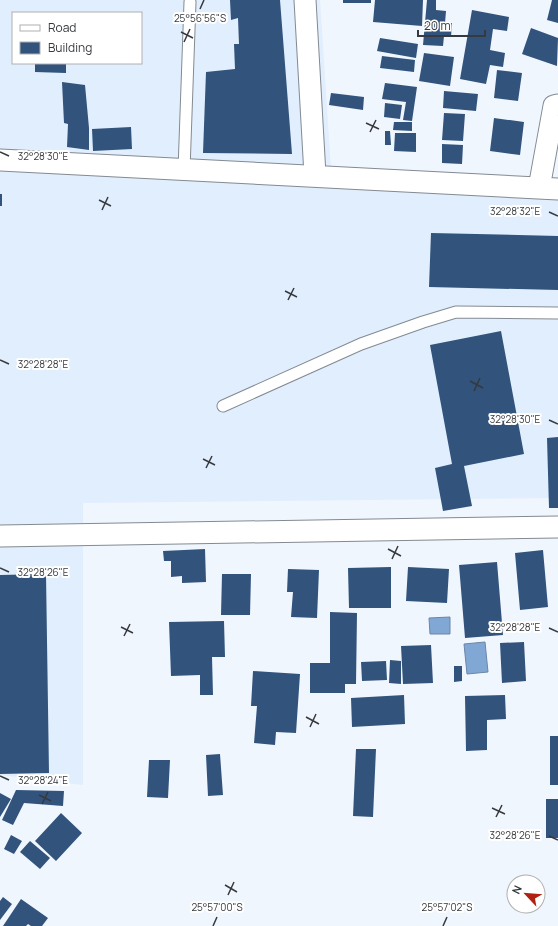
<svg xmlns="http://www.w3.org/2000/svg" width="558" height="926" font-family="Manrope,sans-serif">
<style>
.built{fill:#e1eefd;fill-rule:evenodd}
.water{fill:#81a7d4;stroke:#6a86a7}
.building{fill:#31537c}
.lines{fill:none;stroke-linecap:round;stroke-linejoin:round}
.service-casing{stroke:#838a92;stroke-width:13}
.minor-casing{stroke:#838a92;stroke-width:23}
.service{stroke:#fff;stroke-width:11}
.minor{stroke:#fff;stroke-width:21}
.ticks{fill:none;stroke:#36393d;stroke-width:1.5}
.ticks-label{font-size:10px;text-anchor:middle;fill:#36393d;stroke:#fff;stroke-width:4;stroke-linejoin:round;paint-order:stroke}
</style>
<rect width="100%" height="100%" fill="#f0f6fe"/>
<path class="built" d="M0,0H320L332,184L558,191V498L83,503V785L0,775ZM13,13H141V63H13Z"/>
<path class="water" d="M450,617V634H430L429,618Z
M485,642L488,672L467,674L464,644Z"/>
<path class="building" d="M230,0H280L292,154L203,153L206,72L235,69L234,44H239L238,18L231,20Z
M343,0H371V3H343Z
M375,0H423L422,26L373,22Z
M427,0H436V10L446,11L445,23H452L451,37L444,36L443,46L423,45Z
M552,0H558V23L547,20Z
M472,10L509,17L507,31L493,29L490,50L505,53L503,67L490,65L486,84L460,79Z
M531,28L558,38L557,66L522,54Z
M380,38L418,44L416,58L377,51Z
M424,53L454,57L450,86L419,81Z
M382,56L415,60L414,72L380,68Z
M35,63H66V73L35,72Z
M497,70L522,73L518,101L494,98Z
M62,82L85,85L89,128V150L67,147L68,124L64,123Z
M385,83L417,87L412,121L403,120L406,102L382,99Z
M444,91L478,94L476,111L443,108Z
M331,93L364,97L363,110L329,105Z
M385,103L402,105L400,119L384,117Z
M444,113L465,114L463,141L442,140Z
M494,118L524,122L520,155L490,151Z
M394,122H412V131L393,130Z
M131,127L132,149L93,151L92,129Z
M385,131H390L391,145H385Z
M395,133H416V152L394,151Z
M442,144L463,145L462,164L442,163Z
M0,194H2V206H0Z
M431,233L558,236V290L429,287Z
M501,331L524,454L464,466L472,506L443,511L435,468L452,464L430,345Z
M558,437V508H549L547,438Z
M205,549L206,582L182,583V576L171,577V561H164L163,551Z
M543,550L548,607L520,610L515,553Z
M497,562L503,635L465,638L459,565Z
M391,567V608H349L348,568Z
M408,567L449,569L447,603L406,601Z
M288,569L319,570L317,618L291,617L293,592H287Z
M46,574L49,773L0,774V575Z
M222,574H251L250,615H221Z
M330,612L357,613L356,684H345V693H310V663H330Z
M224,621L225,657H212L213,695H200V675L171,676L169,622Z
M524,642L526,681L502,683L500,643Z
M431,645L433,683L403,684L401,646Z
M390,660L401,661V684L389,683Z
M386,661L387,680L362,681L361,662Z
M454,666H462V681L454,682Z
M253,671L300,674L296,733L276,732L275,745L254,743L257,706H251Z
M404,695L405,724L352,727L351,698Z
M505,695L506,719L487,720V750L466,751L465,696Z
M550,736H558V785H550Z
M356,749H376L373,817L353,816Z
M220,754L223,795L208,796L206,755Z
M149,760H170L168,798L147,797Z
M16,790L64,791L63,806L24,803L13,825L2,820Z
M0,793L11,799L0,817Z
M546,799H558V838H546Z
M61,813L82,833L56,861L35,841Z
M11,835L22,841L14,854L4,849Z
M30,841L50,858L40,869L20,852Z
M3,897L12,904L0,920V901Z
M21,899L48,918L42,926H31L28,924L26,926H3Z"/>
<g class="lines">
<g class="service-casing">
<path id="service" d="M184,170L190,2
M223,406L361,344L423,322L456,312L558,313"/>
</g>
<g class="minor-casing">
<path id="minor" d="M305,0L315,175
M0,160L558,189
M539,188L554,106L558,105
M0,536L558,527"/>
</g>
<use href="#service" class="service"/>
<use href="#minor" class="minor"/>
</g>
<path class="ticks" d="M200,9L204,0M181,32L193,38M184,42L190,29M366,123L379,129M370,132L376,120M0,152L9,156M99,200L111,206M102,210L108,197M549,212L558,216M285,291L297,297M288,300L294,288M0,360L9,364M470,381L483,388M474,391L480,378M549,420L558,424M203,459L215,465M206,468L212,456M388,549L401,556M392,559L398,546M0,568L9,572M121,627L133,633M549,628L558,632M124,636L130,624M306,717L319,724M310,727L316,714M0,776L9,780M39,795L51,801M42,804L48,792M492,808L505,814M496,817L502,805M549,836L558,840M225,885L237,892M228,895L234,882M213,926L217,917M443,926L447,917"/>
<g class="ticks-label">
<text x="200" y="22">25°56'56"S</text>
<text x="43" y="160">32°28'30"E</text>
<text x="515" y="215">32°28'32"E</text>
<text x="43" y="368">32°28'28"E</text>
<text x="515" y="423">32°28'30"E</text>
<text x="43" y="576">32°28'26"E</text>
<text x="515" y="631">32°28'28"E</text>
<text x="43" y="784">32°28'24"E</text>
<text x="515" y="839">32°28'26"E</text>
<text x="217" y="911">25°57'00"S</text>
<text x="447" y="911">25°57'02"S</text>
</g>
<rect x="12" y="12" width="130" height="52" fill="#ffffff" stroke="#afb0b1"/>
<rect x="20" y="25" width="20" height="6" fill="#ffffff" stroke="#afb0b1"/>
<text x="48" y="32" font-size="12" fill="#36393d">Road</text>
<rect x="20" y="42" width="20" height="12" fill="#31537c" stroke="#afb0b1"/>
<text x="48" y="52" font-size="12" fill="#36393d">Building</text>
<g transform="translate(526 894) rotate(296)"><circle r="19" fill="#ffffff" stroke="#afb0b1"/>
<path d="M0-3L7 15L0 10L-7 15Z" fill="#b02111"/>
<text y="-6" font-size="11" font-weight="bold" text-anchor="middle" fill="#36393d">N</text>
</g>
<path d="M418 30v6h67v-6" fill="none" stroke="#36393d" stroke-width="2"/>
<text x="424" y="30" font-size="12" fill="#36393d" stroke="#ffffff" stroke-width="3" paint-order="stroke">20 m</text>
</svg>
